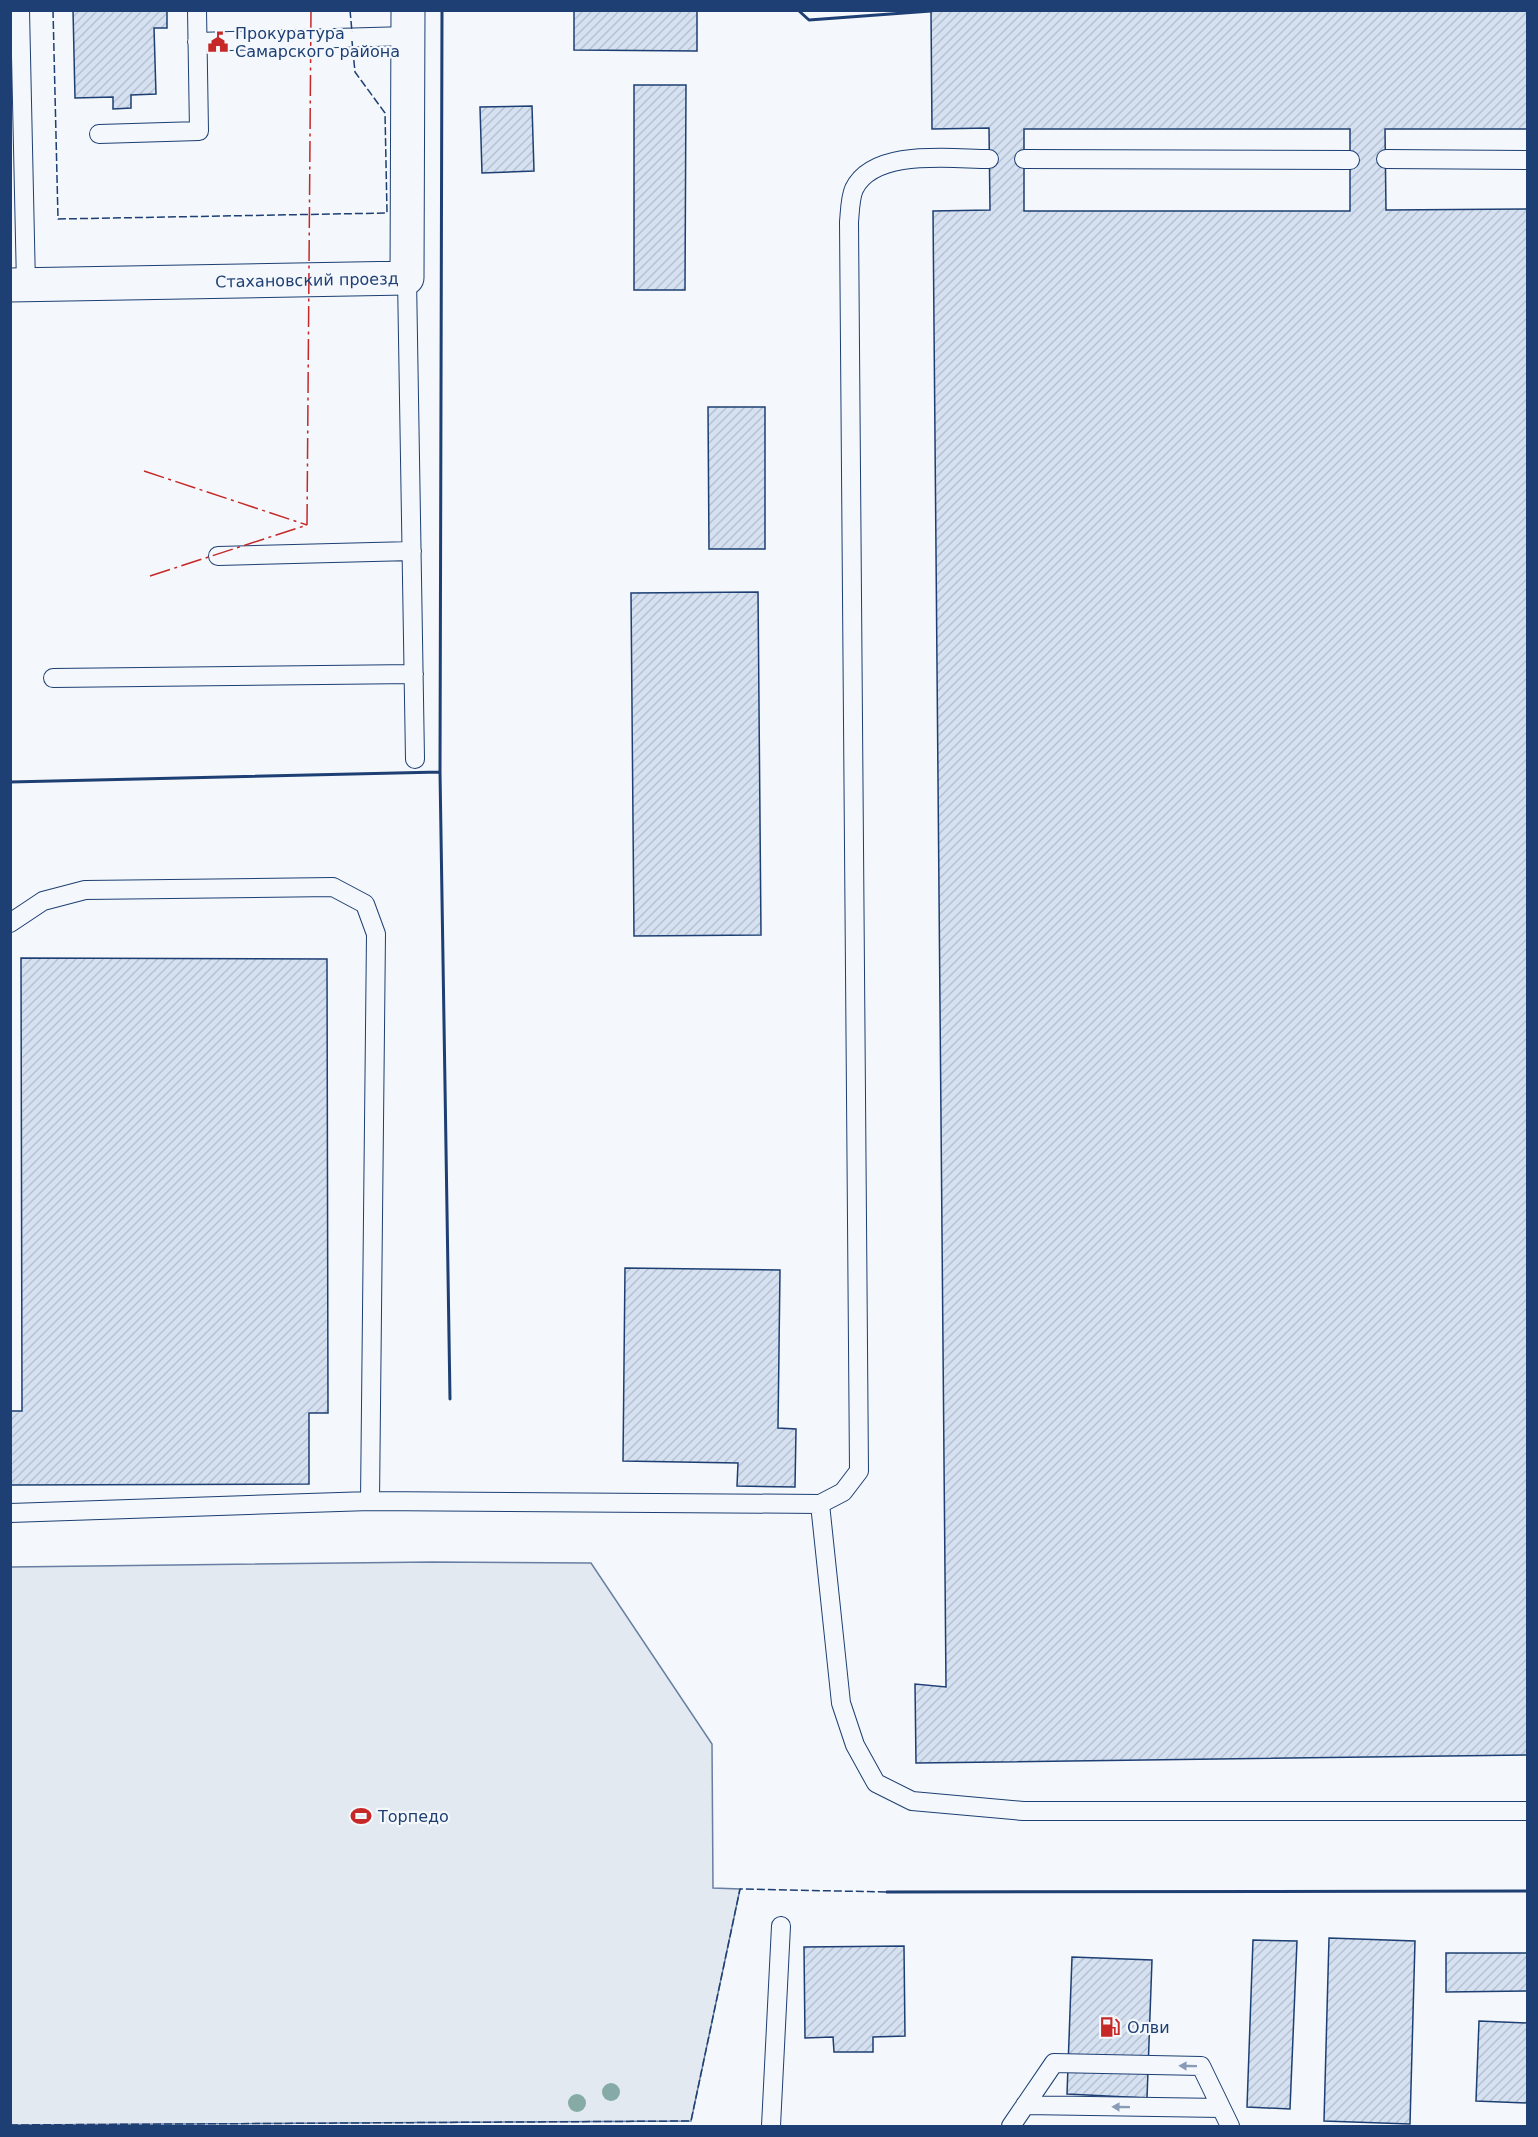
<svg xmlns="http://www.w3.org/2000/svg" width="1538" height="2137" font-family="'DejaVu Sans',sans-serif">
<style>
.green{fill:#e3e9f0;stroke:#687fa3;stroke-width:1.5}
.building{fill:url(#building-hatch);stroke:#1d3f73;stroke-width:1.5;fill-rule:evenodd}
.lines{fill:none;stroke-linecap:round;stroke-linejoin:round}
.service-casing{stroke:#1d3f73;stroke-width:20}
.minor-casing{stroke:#1d3f73;stroke-width:35}
.service{stroke:#f4f7fb;stroke-width:18}
.minor{stroke:#f4f7fb;stroke-width:33}
.fence{stroke:#1d3f73;stroke-width:1.5;stroke-dasharray:8 3;stroke-linecap:butt}
.wall{stroke:#1d3f73;stroke-width:3}
.power{stroke:#c62828;stroke-width:1.5;stroke-dasharray:21 4.5 3 4.5;stroke-linecap:butt}
.tree{fill:#86aba6}
.oneway{fill:#889bb7}
.labels{text-anchor:middle;stroke-width:4.5;stroke-linejoin:round;paint-order:stroke}
.poi-label{font-size:16px;fill:#1d3f73;stroke:#f4f7fb;text-anchor:start}
.street-label{font-size:16px;fill:#1d3f73;stroke:#f4f7fb}
</style>
<defs>
<pattern id="building-hatch" width="6" height="6" patternUnits="userSpaceOnUse" patternTransform="scale(1.5)"><rect width="6" height="6" fill="#d5e0f0"/><path d="M-1 1l2-2M0 6l6-6M5 7l2-2" fill="none" stroke="#b6c1d1"/></pattern>
</defs>
<rect width="100%" height="100%" fill="#f4f7fb"/>
<path class="green" d="M432,1562L591,1563L712,1744L713,1888L740,1889L691,2121L11,2125V1567Z"/>
<path class="building" d="M73,10H167V28H154L156,94L131,95V108L113,109V97L75,98Z
M574,10H697V51L574,50Z
M1528,10V129H1385L1386,210L1528,209V1755L916,1763L915,1684L946,1687L933,211L990,210L989,128L932,129L931,11ZM1024,129H1350V211H1024Z
M634,85H686L685,290H634Z
M532,106L534,171L482,173L480,107Z
M708,407H765V549H709Z
M758,592L761,935L634,936L631,593Z
M21,958L327,959L328,1413H309V1484L10,1485V1411H22Z
M625,1268L780,1270L778,1428L796,1429L795,1487L737,1486L738,1463L623,1461Z
M1329,1938L1415,1941L1410,2124L1324,2121Z
M1253,1940L1297,1941L1290,2109L1247,2107Z
M904,1946L905,2036L873,2037V2052H834L833,2037L805,2038L804,1947Z
M1446,1953H1528V1991L1446,1992Z
M1072,1957L1152,1960L1147,2098L1067,2094Z
M1479,2021L1528,2023V2103L1476,2101Z"/>
<g class="lines">
<g class="service-casing">
<path id="service" d="M20,10L26,285
M197,42L407,36
M99,134L199,131L197,10
M1024,159L1350,160
M1386,159L1528,160
M407,278L415,759
M218,556L412,551
M53,678L414,674
M10,923L43,901L85,890L333,887L365,904L376,934L370,1501
M820,1504L841,1703L855,1745L876,1783L912,1801L1023,1811H1528
M10,1513L370,1501L820,1504L843,1492L859,1471L849,222C850,212 850,198 854,189C874,148 951,159 989,159
M1025,2105L1221,2108
M771,2126L781,1926
M1011,2126L1054,2063L1201,2066L1230,2126"/>
</g>
<g class="minor-casing">
<g id="minor">
<path id="s1" d="M10,285L407,278L408,10"/>
</g>
</g>
<use href="#service" class="service"/>
<use href="#minor" class="minor"/>
<path class="fence" d="M53,10L58,219L387,213L385,113L355,72L352,41
M350,10L352,32
M10,2125L691,2121L740,1889L887,1892"/>
<path class="wall" d="M442,10L440,772L450,1399
M798,10L809,20L931,11
M10,782L440,772
M887,1892L1528,1891"/>
<path class="power" d="M144,471L307,525
M307,525L311,10
M150,576L307,525"/>
</g>
<g class="tree">
<circle cx="611" cy="2092" r="9"/>
<circle cx="577" cy="2103" r="9"/>
</g>
<defs><path id="oneway-solid" d="M-6-.8H1V-3.2L6.5 0L1 3.2V.8H-6Z" transform="scale(1.5)"/></defs>
<g class="oneway">
<use href="#oneway-solid" transform="translate(1188 2066) rotate(-179)"/>
<use href="#oneway-solid" transform="translate(1121 2107) rotate(-179)"/>
</g>
<defs>
<g id="civic-bare" transform="scale(1.62)"><path d="M-.6-6.5H3V-4.5H.6V-3L4-1V1h2V6H-6V1h2V-1L-.6-3ZM-1.2 2.5V6h2.4V2.5Z" fill="#c62828" stroke="#f4f7fb" stroke-width="2.5" paint-order="stroke"/></g>
<g id="stadium-bare" transform="scale(1.62)"><path d="M0-5a6.5 5 0 1 0 0 10a6.5 5 0 1 0 0-10ZM-3.5-1.8h7v3.6h-7Z" fill="#c62828" stroke="#f4f7fb" stroke-width="2.5" paint-order="stroke"/></g>
<g id="fuel-bare" transform="scale(1.62)"><path d="M-5.5-6h7V0h2V4h1.3V-2.5L3-4.5l.8-.8L6-3V5H2.5V1h-1V6h-7ZM-4.2-4.7v3.2H.2V-4.7Z" fill="#c62828" stroke="#f4f7fb" stroke-width="2.5" paint-order="stroke"/></g>
</defs>
<g fill-rule="evenodd">
<use href="#civic-bare" x="218" y="42"/>
<use href="#stadium-bare" x="361" y="1816"/>
<use href="#fuel-bare" x="1110" y="2027"/>
</g>
<g class="labels">
<g class="poi-label">
<text x="235" y="39">Прокуратура<tspan x="235" dy="18">Самарского района</tspan></text>
<text x="378" y="1822">Торпедо</text>
<text x="1127" y="2033">Олви</text>
</g>
<g class="street-label">
<text dy="6" stroke="none"><textPath href="#s1" startOffset="297">Стахановский проезд</textPath></text>
</g>
</g>
<rect width="1538" height="2137" fill="none" stroke="#1d3f73" stroke-width="24"/>
</svg>
